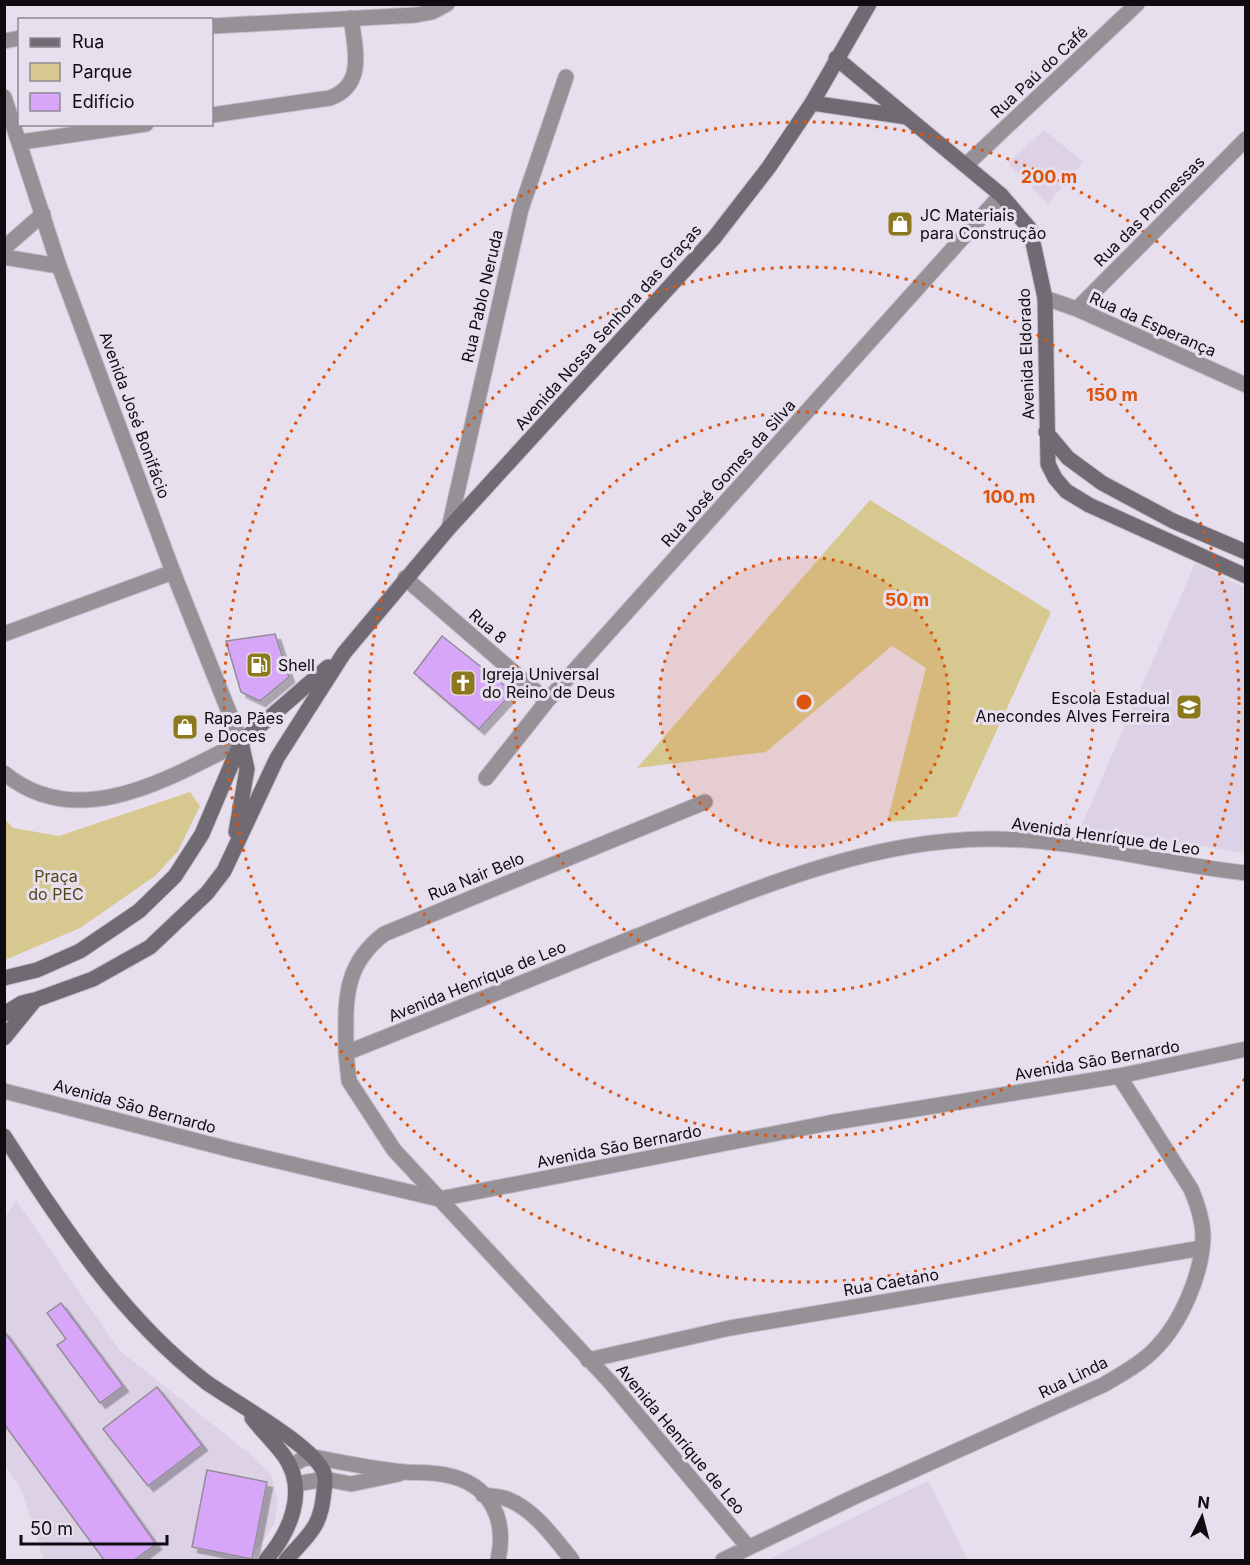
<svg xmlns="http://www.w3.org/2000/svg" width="1250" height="1565" font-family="Inter,sans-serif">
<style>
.built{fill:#dcd1e5}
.green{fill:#d6c88f}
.building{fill:#d7a6f8;stroke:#938c98;stroke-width:1.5;filter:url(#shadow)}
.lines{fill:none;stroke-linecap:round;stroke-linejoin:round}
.minor-casing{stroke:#c4bdca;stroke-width:17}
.tertiary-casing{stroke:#c4bdca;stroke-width:17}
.secondary-casing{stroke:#c4bdca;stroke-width:17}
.minor{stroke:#959197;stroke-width:15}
.tertiary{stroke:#959197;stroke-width:15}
.secondary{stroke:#706b73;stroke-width:15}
.ring{fill:none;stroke:#dd550c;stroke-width:3;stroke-dasharray:3 6}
.labels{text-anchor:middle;stroke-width:6;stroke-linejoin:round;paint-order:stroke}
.street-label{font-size:16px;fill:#0f0c11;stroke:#e7dfed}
.poi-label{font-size:16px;fill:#0f0c11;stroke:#e7dfed;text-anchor:start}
.park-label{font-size:16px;fill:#4f451b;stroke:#e7dfed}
.centre{fill:#dd550c;stroke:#e7dfed;stroke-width:3}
.ring-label{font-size:18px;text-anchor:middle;font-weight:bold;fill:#dd550c;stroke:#e7dfed;stroke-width:6;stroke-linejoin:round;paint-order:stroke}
</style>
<defs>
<filter id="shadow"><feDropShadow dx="5.5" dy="5.5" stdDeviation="0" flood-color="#0004"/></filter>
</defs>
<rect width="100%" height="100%" fill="#e7dfed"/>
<path class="built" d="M1044,130L1083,162L1048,204L1008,163Z
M1195,563L1245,588V853L1081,827Z
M16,1200L119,1350L250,1454L271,1474L278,1502L274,1525L249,1560H44L21,1489L5,1465L4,1219Z
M928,1481L968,1560H767Z"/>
<path class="green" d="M870,500L1051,612L957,817L887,822L926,668L892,646L766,752L637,768Z
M190,792L200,806L178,851L155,876L80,928L5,960V819L13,828L59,836Z"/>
<path class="building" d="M275,634L289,677L260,701L241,692L226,641Z
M442,636L513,692L479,729L414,673Z
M61,1303L123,1386L100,1403L57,1345L66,1339L47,1313Z
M4,1331L156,1544L134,1560H104L4,1424Z
M157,1387L202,1445L148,1486L103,1429Z
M207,1470L267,1482L252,1559L192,1547Z"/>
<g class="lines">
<g class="minor-casing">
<path id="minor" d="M212,26L416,15L432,12L447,4
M4,41L20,38
M212,115L330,98C366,85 355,48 351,18
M21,142L146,124
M966,165L1137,4
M4,248L43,214
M4,257L59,266
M1045,298L1077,309L1246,385
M1077,309L1246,139
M449,528L521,209L566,77
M405,578L547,701
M4,634L173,572
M486,778L547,701L1001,195
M346,1053C346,1004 341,967 384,934L705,802
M4,1091L232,1150L439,1199L829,1123L1119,1076L1246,1049
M588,1360L730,1328L1202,1248
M483,1495C491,1496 499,1496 507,1499C534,1509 555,1539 572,1560
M748,1547L611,1383L394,1150L349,1081L346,1053C442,1015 539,976 635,937C748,892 864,840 988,839C1074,838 1160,864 1246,873
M723,1560L854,1497L1103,1385C1120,1375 1139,1365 1153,1351C1181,1324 1203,1273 1203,1234C1202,1218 1197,1203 1191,1189L1119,1076"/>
</g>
<g class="tertiary-casing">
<path id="tertiary" d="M4,97L59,266L173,572L241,742C169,778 78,834 4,773
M290,1466L303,1459L314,1457C344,1463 374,1469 405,1472C418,1473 432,1472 446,1475C491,1484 507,1519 498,1560
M296,1484L325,1479L351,1484L399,1474"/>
</g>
<g class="secondary-casing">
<path id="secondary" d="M836,58L1001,195L1030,229L1045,298L1048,464L1055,478L1066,491L1089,505L1246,576
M812,103L907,117
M1046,432L1068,458L1102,483L1173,521L1246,552
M236,832L247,769L241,742
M4,978L37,970L80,951L139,911L175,876L202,834L241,742L328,667
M4,1014L22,1003L34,1000
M4,1038L35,1000L93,979L150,947L207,893L224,871L277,758L344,653L449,528L714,238L769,167L812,103L869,4
M4,1136C61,1224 122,1318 206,1382C232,1401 315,1446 324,1473C326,1478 325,1485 324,1491C321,1528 309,1534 286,1560
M252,1418C262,1431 275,1443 285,1457C308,1491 290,1532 266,1560"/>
</g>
<use href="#minor" class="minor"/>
<use href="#tertiary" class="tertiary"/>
<use href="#secondary" class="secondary"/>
</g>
<circle cx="804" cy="702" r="145" fill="#dd550c" fill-opacity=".12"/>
<g class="ring">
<circle cx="804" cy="702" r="145"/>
<circle cx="804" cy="702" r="290"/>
<circle cx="804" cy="702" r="435"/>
<path d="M1245 1079A580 580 0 1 1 1245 325"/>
</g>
<defs>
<g id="shop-square" transform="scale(1.35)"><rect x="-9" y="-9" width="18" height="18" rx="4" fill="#8c781d" stroke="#e7dfed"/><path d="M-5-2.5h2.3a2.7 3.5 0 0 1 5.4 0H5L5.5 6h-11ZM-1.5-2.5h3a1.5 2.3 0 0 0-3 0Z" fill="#fff"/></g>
<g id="fuel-square" transform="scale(1.35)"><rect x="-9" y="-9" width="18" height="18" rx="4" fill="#8c781d" stroke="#e7dfed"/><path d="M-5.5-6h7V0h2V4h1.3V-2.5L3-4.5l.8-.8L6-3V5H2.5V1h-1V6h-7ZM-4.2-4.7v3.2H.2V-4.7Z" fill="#fff"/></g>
<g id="church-square" transform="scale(1.35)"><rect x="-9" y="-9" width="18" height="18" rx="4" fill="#8c781d" stroke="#e7dfed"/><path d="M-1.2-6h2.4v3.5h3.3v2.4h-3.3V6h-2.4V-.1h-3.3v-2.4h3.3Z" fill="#fff"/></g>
<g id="school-square" transform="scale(1.35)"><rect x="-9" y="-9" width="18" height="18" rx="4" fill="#8c781d" stroke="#e7dfed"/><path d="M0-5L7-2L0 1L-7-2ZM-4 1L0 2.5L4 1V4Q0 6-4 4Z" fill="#fff"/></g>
</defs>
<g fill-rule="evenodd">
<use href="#shop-square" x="900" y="224"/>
<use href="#fuel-square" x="259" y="665"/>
<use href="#church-square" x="463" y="683"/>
<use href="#school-square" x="1189" y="707"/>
<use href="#shop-square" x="185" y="727"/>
</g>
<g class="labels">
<g class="street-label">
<text transform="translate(1039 72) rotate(-43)" y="6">Rua Paú do Café</text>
<text transform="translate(1149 211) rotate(-45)" y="6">Rua das Promessas</text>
<text transform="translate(482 296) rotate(-77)" y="6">Rua Pablo Neruda</text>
<text transform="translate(1153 324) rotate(24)" y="6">Rua da Esperança</text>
<text transform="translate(608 327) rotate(-48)" y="6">Avenida Nossa Senhora das Graças</text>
<text transform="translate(1026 354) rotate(-92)" y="6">Avenida Eldorado</text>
<text transform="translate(135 415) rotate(70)" y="6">Avenida José Bonifácio</text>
<text transform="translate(728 473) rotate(-48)" y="6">Rua José Gomes da Silva</text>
<text transform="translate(488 626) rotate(41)" y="6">Rua 8</text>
<text transform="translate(1106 836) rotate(8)" y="6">Avenida Henríque de Leo</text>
<text transform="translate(476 876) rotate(-22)" y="6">Rua Nair Belo</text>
<text transform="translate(477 981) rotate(-22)" y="6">Avenida Henríque de Leo</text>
<text transform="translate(1097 1060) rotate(-10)" y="6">Avenida São Bernardo</text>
<text transform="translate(135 1106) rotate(15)" y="6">Avenida São Bernardo</text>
<text transform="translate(619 1146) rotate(-11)" y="6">Avenida São Bernardo</text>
<text transform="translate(891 1282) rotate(-10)" y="6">Rua Caetano</text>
<text transform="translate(1073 1377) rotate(-26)" y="6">Rua Linda</text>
<text transform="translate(681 1439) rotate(50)" y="6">Avenida Henríque de Leo</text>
</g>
<g class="poi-label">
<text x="920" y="221">JC Materiais<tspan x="920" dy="18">para Construção</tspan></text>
<text x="278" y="671">Shell</text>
<text x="482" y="680">Igreja Universal<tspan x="482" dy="18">do Reino de Deus</tspan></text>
<text x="1170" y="704" text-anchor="end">Escola Estadual<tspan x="1170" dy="18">Anecondes Alves Ferreira</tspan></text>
<text x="204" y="724">Rapa Pães<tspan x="204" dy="18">e Doces</tspan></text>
</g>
<g class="park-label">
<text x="56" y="882">Praça<tspan x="56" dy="18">do PEC</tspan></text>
</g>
</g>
<circle cx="804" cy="702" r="9" class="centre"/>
<g class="ring-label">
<text x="1049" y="183">200 m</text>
<text x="1112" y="401">150 m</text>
<text x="1009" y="503">100 m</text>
<text x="907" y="606">50 m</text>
</g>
<rect width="1250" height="1565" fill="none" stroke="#0f0c11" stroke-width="12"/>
<rect x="18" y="18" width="195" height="108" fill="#e7dfed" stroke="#918b95" stroke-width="1.5"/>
<rect x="30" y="38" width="30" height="9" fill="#706b73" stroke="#918b95" stroke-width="1.5"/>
<text x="72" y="48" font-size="18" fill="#0f0c11">Rua</text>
<rect x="30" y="63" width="30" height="18" fill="#d6c88f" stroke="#918b95" stroke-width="1.5"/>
<text x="72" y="78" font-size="18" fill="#0f0c11">Parque</text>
<rect x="30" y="93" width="30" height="18" fill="#d7a6f8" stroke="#918b95" stroke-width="1.5"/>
<text x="72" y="108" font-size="18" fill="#0f0c11">Edifício</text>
<g transform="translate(1202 1517) rotate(6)" stroke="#e7dfed" stroke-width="4.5" paint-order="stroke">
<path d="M0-4.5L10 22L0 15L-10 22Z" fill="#0f0c11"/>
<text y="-9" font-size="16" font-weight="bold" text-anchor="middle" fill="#0f0c11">N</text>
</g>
<path d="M21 1535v9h146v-9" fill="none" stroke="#0f0c11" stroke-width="3"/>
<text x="30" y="1535" font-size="18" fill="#0f0c11" stroke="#e7dfed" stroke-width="4.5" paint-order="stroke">50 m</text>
</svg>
